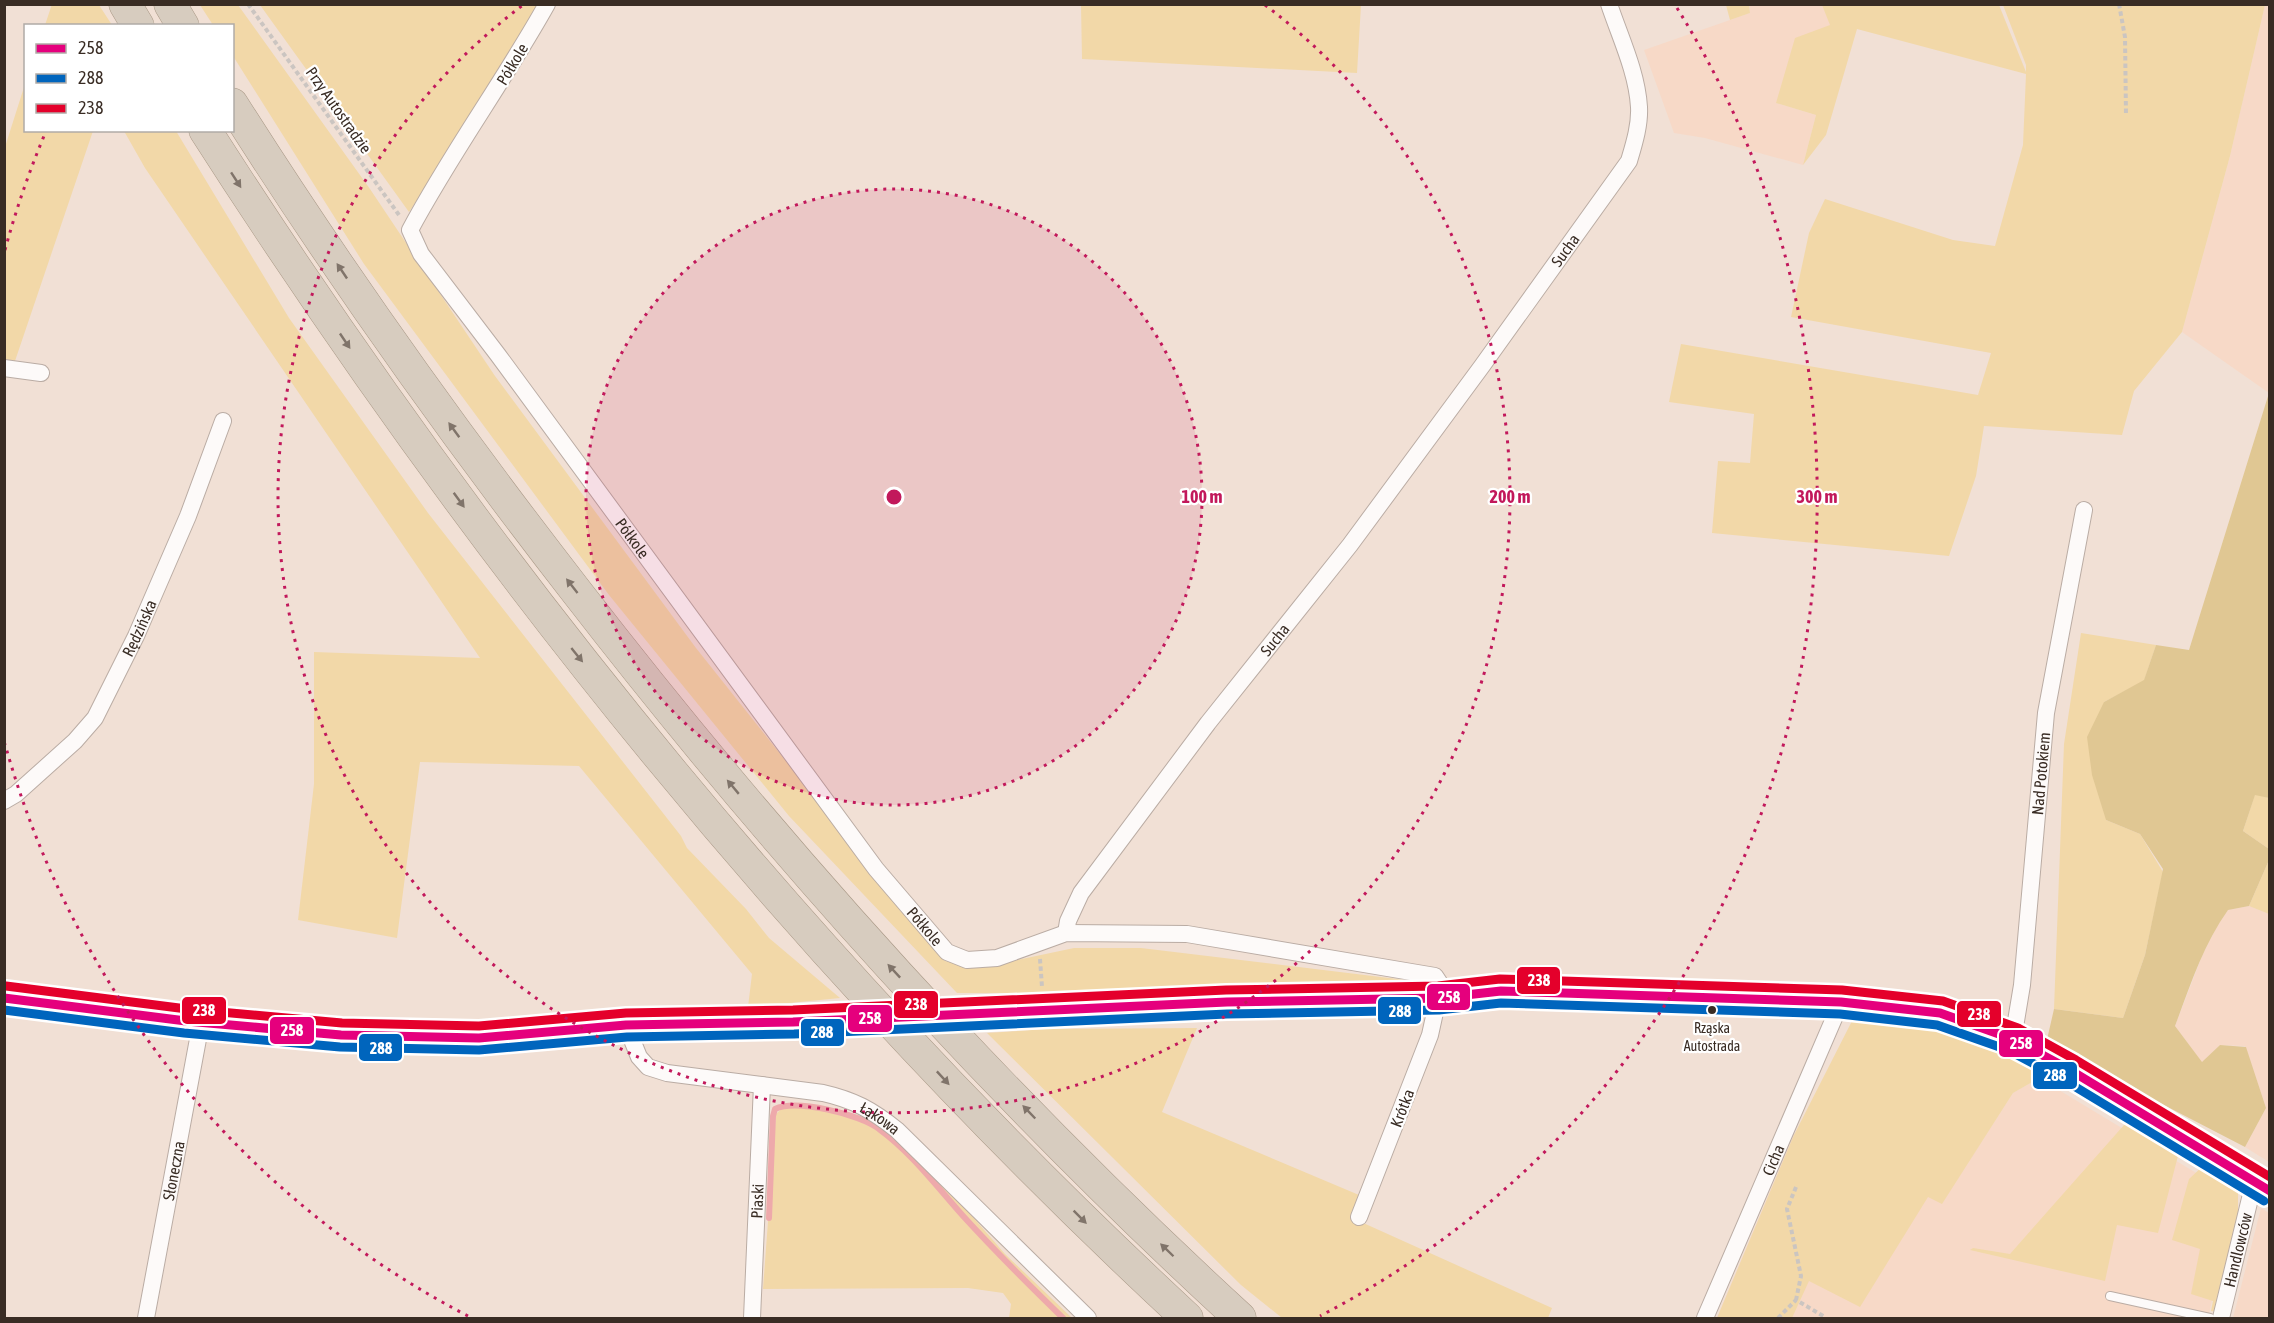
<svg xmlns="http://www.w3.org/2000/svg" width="2274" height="1323" font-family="'Asap Condensed',sans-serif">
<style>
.built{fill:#f7d9c7}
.green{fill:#f2d8a8}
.forest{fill:#e0c793}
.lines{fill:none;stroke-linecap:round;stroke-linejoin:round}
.stream{stroke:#eea9ab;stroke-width:6}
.lane-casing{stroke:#baaca4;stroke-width:10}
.street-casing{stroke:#baaca4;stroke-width:18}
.secondary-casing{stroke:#baaca4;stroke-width:26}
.highway-casing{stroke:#a99886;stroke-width:33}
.path{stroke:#cbc5c1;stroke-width:4;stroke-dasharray:4.5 3;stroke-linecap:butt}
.lane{stroke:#fdfaf9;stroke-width:8}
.street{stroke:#fdfaf9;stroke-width:16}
.secondary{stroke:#f2ede7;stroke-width:24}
.highway{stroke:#d7ccbf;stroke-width:32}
.secondary-bridge-casing{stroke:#baaca4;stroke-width:26;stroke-linecap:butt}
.secondary-bridge{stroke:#f2ede7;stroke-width:24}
.bus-1-casing{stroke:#fff;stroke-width:14}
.bus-2-casing{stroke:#fff;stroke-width:14}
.bus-3-casing{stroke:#fff;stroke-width:14}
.bus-1{stroke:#e5007d;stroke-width:9}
.bus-2{stroke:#0065bd;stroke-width:9}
.bus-3{stroke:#e4002b;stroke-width:9}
.oneway{fill:#80746a}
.ring{fill:none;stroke:#c2185b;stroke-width:3;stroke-dasharray:3 6}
.bus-dot{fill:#392c24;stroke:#fff;stroke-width:2}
.labels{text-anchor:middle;stroke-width:4.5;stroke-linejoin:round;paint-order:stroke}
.bus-label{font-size:14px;fill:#392c24;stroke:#fff}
.street-label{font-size:16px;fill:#392c24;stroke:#fff}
.centre{fill:#c2185b;stroke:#fff;stroke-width:3}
.ring-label{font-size:18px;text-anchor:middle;font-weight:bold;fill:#c2185b;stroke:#fff;stroke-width:4.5;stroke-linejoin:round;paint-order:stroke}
.line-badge{stroke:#fff;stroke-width:2}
.badge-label{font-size:16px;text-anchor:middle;font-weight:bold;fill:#fff}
</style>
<rect width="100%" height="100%" fill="#f1e0d5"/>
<path class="built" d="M1749,5H1822L1831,25L1776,103L1816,115L1803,165L1705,138L1674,133L1644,50L1750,13Z
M2265,5H2269V393L2182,332L2230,156Z
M2249,906L2269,914V1162L2245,1147L2266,1108L2245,1046L2220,1045L2202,1063L2175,1026L2202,956L2217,926L2228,910Z
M2039,1078L2236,1197L2208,1318H1717L1794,1134L1942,1203L2013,1093Z
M2261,1208L2269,1213V1318H2233Z"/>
<path class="green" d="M52,4L99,5L112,25H45Z
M200,5H238L370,189L495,376L696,648L945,961L967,966L998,964L1074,948H1141L1430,983L1417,987L1043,1000L1036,993H957L789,816L609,595L364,264L233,56L232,26L213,25Z
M260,5H538L496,81L409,212Z
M1081,5H1361L1357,73L1082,59Z
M1726,5H1749L1750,13L1730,20Z
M1822,5H1999L2026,72V65L2003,5H2265L2230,156L2182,332L2134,391L2122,435L1984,426L1976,476L1949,556L1712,533L1718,461L1750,463L1754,414L1669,402L1681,344L1978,395L1991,353L1791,317L1809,233L1825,199L1953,240L1995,246L2023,145L2026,74L1857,29L1826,135L1803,165L1816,115L1776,103L1795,38L1830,25Z
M25,84L26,130L93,131L15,361L4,359L5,147Z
M124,131H176L289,318L428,513L681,836L687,848L746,909L769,938L840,998L748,1007L752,974L579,766L420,762L397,938L298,920L314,784V652L480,658L145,168Z
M2081,633L2156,645L2144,681L2104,702L2106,820L2140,834L2163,872L2145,955L2123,1018L2054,1009L2064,744Z
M2255,794L2269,798V849L2243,831Z
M2269,860V914L2249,906Z
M1892,1017L1987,1040L2023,1056L2039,1078L2013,1093L1942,1204L1928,1197L1860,1307L1809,1281L1792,1318H1717L1794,1135L1853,1019Z
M1197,1028L1162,1112L1359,1195L1350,1217L1552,1308L1548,1318H1282L1241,1285L987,1033L1046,1029Z
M782,1108H834L879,1125L945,1185L1005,1254L1072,1318H1009L1011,1304L1003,1293L968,1288L763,1289L776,1114Z
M2132,1124L2179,1152L2158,1233L2117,1225L2105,1281L1970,1250L1973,1248L2010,1254L2124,1125Z
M2204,1165L2238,1187V1212L2216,1312L2211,1311L2213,1301L2191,1294L2200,1249L2172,1240L2189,1179Z"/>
<path class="forest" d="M2269,393V798L2255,795L2243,831L2269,849V860L2249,906L2228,910C2203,945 2190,986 2175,1026L2202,1062L2220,1045L2246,1047L2266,1108L2245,1147L2046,1044L2054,1009L2123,1018L2145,955L2163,869L2140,834L2106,820L2092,775L2087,737L2104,702L2144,680L2156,645L2189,650Z"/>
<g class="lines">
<path class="stream" d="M769,1218L773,1116L775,1109C796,1099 860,1114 879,1129C912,1153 937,1187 964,1217C996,1252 1029,1285 1063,1318"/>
<g class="lane-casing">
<path id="lane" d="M2110,1296L2210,1318"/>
</g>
<g class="street-casing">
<g id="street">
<path id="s1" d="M547,4C504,81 451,153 410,230L421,254L498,355L876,869L947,952L967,960L997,958L1066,933L1187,934L1435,976L1441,985L1430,1035L1359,1217"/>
<path d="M4,368L41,373"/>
<path id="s2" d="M4,801L16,794L75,741L95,718L136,636L188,516L223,421"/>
<path id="s3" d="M1066,933L1068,921L1081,893L1208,723L1350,545L1482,366L1629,161C1634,144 1640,125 1639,107C1637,72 1620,37 1609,4"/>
<path id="s4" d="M626,1025L639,1057L648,1067L667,1073L823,1093C854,1100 872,1110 897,1130L1088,1318"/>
<path id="s5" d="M2013,1039L2022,985L2046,713L2084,510"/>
<path id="s6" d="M146,1318L201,1023"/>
<path id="s7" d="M752,1318L762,1085"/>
<path id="s8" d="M1705,1318L1841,1002"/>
<path id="s9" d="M2221,1318L2254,1182"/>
</g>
</g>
<g class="secondary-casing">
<path id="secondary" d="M4,998L186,1021L341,1035L479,1038L626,1025L793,1022
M1028,1010L1227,1002L1439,998C1480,989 1521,990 1563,994L1841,1002L1940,1013L2013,1039L2070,1070L2270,1191"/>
</g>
<g class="highway-casing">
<path id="highway" d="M125,4L138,26
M170,4L183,26
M232,104C339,273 454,434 576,591C777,851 998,1096 1240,1318
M205,130C483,564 809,968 1187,1318"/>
</g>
<path class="path" d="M248,4L399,215
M2119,4L2125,37L2126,115
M1040,959L1042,987
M1796,1187L1787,1209L1801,1276L1796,1300
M1778,1318L1796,1300L1825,1317"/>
<use href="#lane" class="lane"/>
<use href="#street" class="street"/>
<use href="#secondary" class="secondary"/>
<use href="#highway" class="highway"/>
<g class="secondary-bridge-casing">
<path id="secondary-bridge" d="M793,1022L1028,1010"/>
</g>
<use href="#secondary-bridge" class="secondary-bridge"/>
<g class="bus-1-casing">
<path id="bus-1" d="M4,998L186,1021L341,1035L479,1038L626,1025L793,1022L1227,1002L1439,998L1501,991L1841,1002L1940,1013L2013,1039L2070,1070L2270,1191"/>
</g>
<g class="bus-2-casing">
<path id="bus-2" d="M4,1010L184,1033L340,1047L479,1050L627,1037L794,1034L1227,1014L1439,1010L1501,1003L1840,1014L1937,1025L2008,1050L2064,1080L2264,1201"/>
</g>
<g class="bus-3-casing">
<path id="bus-3" d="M6,986L187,1009L342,1023L479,1026L626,1013L793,1010L1226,990L1438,986L1500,979L1842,990L1943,1001L2018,1028L2076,1060L2270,1177"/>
</g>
<use href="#bus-1" class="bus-1"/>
<use href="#bus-2" class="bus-2"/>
<use href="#bus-3" class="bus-3"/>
</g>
<defs><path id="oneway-solid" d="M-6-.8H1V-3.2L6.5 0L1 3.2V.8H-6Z" transform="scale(1.5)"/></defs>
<g class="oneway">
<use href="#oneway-solid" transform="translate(236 180) rotate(57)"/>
<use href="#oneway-solid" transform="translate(342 271) rotate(-124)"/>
<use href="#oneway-solid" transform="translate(345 341) rotate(56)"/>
<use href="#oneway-solid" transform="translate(454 430) rotate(-126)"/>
<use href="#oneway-solid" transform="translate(459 500) rotate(54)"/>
<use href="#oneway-solid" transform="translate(572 586) rotate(-128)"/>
<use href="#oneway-solid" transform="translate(577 655) rotate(51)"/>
<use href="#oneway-solid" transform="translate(733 787) rotate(-130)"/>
<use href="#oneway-solid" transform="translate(894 971) rotate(-133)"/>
<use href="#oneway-solid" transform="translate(943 1078) rotate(47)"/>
<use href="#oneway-solid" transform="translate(1029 1112) rotate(-134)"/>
<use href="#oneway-solid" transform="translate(1080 1217) rotate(45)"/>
<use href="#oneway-solid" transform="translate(1167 1250) rotate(-136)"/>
</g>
<circle cx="894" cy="497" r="308" fill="#c2185b" fill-opacity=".12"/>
<g class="ring">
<circle cx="894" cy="497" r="308"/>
<path d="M1265 5A616 616 0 1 1 523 5"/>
<path d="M468 1316A923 923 0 0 1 5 744M5 250A923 923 0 0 1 44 136M1677 8A923 923 0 0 1 1320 1316"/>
</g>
<circle class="bus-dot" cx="1712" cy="1010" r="5"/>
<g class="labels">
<g class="bus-label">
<text x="1712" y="1033">Rząska<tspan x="1712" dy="18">Autostrada</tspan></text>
</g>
<g class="street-label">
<text transform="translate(512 64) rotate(-59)" y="6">Półkole</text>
<text transform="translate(339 110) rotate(55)" y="6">Przy Autostradzie</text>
<text dy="6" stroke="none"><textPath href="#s3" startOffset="848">Sucha</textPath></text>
<text dy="6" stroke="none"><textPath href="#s1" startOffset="645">Półkole</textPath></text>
<text dy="6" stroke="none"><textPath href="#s2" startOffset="224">Rędzińska</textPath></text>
<text dy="6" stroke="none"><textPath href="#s3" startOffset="362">Sucha</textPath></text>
<text dy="6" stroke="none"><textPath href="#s5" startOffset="267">Nad Potokiem</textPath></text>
<text dy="6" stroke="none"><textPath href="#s1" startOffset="1131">Półkole</textPath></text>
<text transform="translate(1402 1108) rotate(-69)" y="6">Krótka</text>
<text dy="6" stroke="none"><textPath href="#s4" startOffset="288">Łąkowa</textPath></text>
<text dy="6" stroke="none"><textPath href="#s8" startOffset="172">Cicha</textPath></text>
<text dy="6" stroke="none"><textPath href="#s6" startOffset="150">Słoneczna</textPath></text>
<text dy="6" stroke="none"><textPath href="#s7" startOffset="117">Piaski</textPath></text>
<text dy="6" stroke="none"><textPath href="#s9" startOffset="70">Handlowców</textPath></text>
</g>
</g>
<circle cx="894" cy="497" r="9" class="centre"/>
<g class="ring-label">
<text x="1202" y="503">100 m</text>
<text x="1510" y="503">200 m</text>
<text x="1817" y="503">300 m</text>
</g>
<g class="line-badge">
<rect x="1516" y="966" width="45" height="29" rx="6" fill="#e4002b"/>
<rect x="1426" y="983" width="45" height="28" rx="6" fill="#e5007d"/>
<rect x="893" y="990" width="46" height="29" rx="6" fill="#e4002b"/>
<rect x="181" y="996" width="46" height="29" rx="6" fill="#e4002b"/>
<rect x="1377" y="996" width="45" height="29" rx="6" fill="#0065bd"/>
<rect x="1956" y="1000" width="46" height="28" rx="6" fill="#e4002b"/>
<rect x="847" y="1004" width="46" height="29" rx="6" fill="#e5007d"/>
<rect x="269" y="1016" width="46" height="29" rx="6" fill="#e5007d"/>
<rect x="800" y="1018" width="45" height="29" rx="6" fill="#0065bd"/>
<rect x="1998" y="1029" width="46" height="29" rx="6" fill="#e5007d"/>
<rect x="358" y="1033" width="45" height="29" rx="6" fill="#0065bd"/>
<rect x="2032" y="1061" width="46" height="29" rx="6" fill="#0065bd"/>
</g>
<g class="badge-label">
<text x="1539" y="986">238</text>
<text x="1449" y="1003">258</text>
<text x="916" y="1010">238</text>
<text x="204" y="1016">238</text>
<text x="1400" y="1017">288</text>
<text x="1979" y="1020">238</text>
<text x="870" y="1024">258</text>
<text x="292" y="1036">258</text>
<text x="822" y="1038">288</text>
<text x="2021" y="1049">258</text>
<text x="381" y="1054">288</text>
<text x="2055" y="1081">288</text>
</g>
<rect width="2274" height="1323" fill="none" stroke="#392c24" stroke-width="12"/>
<rect x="24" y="24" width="210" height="108" fill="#ffffff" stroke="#b0aba7" stroke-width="1.5"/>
<rect x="36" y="44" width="30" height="9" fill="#e5007d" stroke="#b0aba7" stroke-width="1.5"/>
<text x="78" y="54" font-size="18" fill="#392c24">258</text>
<rect x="36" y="74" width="30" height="9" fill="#0065bd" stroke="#b0aba7" stroke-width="1.5"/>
<text x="78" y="84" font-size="18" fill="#392c24">288</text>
<rect x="36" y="104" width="30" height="9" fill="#e4002b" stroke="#b0aba7" stroke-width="1.5"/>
<text x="78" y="114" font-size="18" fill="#392c24">238</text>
</svg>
